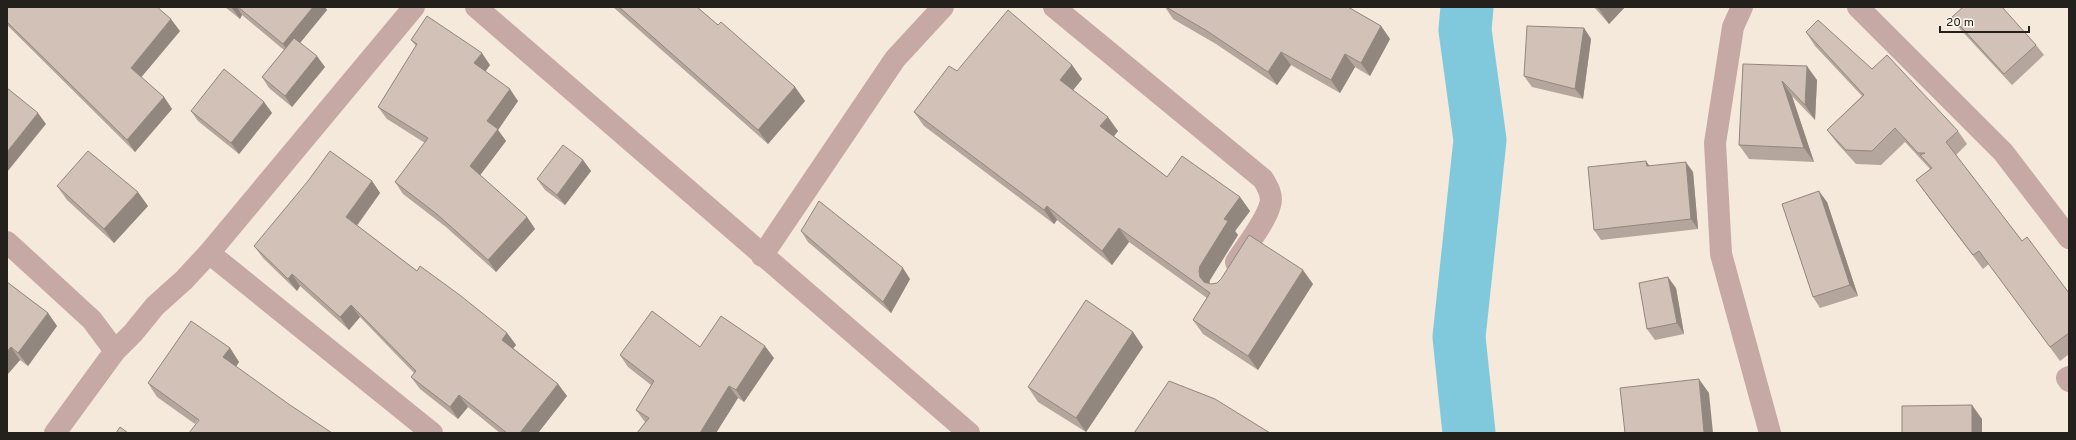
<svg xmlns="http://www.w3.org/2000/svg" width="2076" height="440" font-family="Overpass,sans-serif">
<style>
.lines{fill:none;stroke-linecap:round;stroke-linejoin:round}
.river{stroke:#80c9dc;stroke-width:53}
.minor{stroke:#c6a8a5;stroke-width:22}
.wall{fill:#b4a69d}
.shaded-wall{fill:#92877f}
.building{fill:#d1c1b6;stroke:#92877f}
</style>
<rect width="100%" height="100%" fill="#f4e9da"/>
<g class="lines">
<path class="river" d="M1467,7L1465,30L1480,140L1459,337L1469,433"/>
<path class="minor" d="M476,7L969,433
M1054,7L1263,179C1268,187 1273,196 1270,205C1265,223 1246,246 1236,262
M1742,7L1733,27L1715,143L1721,254L1770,433
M1858,7L2003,152L2069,238
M7,242L92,320L115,351
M209,253L432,433
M762,256L895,59L943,7
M2069,377L2067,378L2069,381
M55,433L115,351L133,333L155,306L184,280L209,253L414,7"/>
</g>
<path class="wall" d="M7,7L180,31L141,77L164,97L172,109L135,152L7,25Z
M225,7H325L327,10L300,43L325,67L292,107L269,88L262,77L284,50L242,15L240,19Z
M613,7H697L718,25L795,87L805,101L768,144Z
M1165,7H1348L1381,26L1390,39L1370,76L1355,67L1340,93L1291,65L1277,85L1216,44L1173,19Z
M1594,7H1625L1609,24Z
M1952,17L2036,45L2044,55L2012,85L1959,28Z
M1584,28L1591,39L1583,99L1532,87L1524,76Z
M1806,32L1872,69L1958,131L1967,144L1956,155L2022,241L2069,293V354L2060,361L1989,264L1983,269L1926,194L1916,180L1930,169L1905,142L1881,165L1856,164L1837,143L1827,130L1862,96L1815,46Z
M411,40L490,65L485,71L518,101L498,130L506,141L480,175L527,217L535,229L496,272L446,227L403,194L395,182L425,143L387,119L378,107L416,46Z
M1743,64L1817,80L1815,120L1792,96L1814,162L1749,159L1739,145Z
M1072,65L1082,79L1073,90L1118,131L1114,136L1167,177L1240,197L1250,211L1235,231L1238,235L1210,280L1209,284H1313L1258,370L1203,334L1193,320L1207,298L1129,242L1112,265L1057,220L1054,224L924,126L914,112L957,71Z
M264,102L272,113L239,154L198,121L191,111Z
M583,160L591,171L565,205L545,190L537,179Z
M1646,161L1649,166L1693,172L1698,229L1601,240L1594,230Z
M372,181L380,193L357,226L417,271L507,333L516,345L513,348L558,384L567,396L538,433H500L468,407L458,419L420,389L411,377L414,373L360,317L349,330L300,286L297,291L263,258L254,246Z
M57,186L148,206L114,243L67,200Z
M1827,202L1858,296L1820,308L1813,297Z
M801,231L910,279L891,313L808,242Z
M7,282L48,313L57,326L28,366L20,360L7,375Z
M1676,288L1684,334L1655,340L1647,329Z
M1133,332L1143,347L1086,432L1038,402L1028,387Z
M700,347L774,358L744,402L738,398L716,433H637L645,422L636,410L651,385L628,367L620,355Z
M230,348L239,362L195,424L157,397L148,383Z"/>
<path class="shaded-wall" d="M233,7H237L242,15L240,19L232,8Z
M313,7H325L327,10L290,55L283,44Z
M1601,7H1625L1609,24L1599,9Z
M171,19L180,31L139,80L131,68Z
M1381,26L1390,39L1370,76L1361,63Z
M1584,28L1591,39L1583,99L1575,89Z
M1281,52L1291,65L1277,85L1268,72Z
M482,53L490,65L483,75L474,63Z
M1345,54L1355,67L1340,93L1331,80Z
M317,56L325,67L292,107L285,96Z
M1072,65L1082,79L1070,94L1060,80Z
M1807,66L1817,80L1815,120L1805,105Z
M1782,81L1792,96L1814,162L1804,148Z
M795,87L805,101L768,144L758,130Z
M510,89L518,101L498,130L506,141L478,178L470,166L487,121Z
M164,97L172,109L135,152L127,140Z
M264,102L272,113L239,154L231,143Z
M38,113L46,124L7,172V152Z
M1108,117L1118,131L1110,141L1100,126Z
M583,160L591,171L565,205L557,195Z
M1646,161L1653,171L1647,166Z
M1686,162L1693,172L1698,229L1691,219Z
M372,181L380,193L354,229L346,217Z
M1819,191L1827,202L1858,296L1850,285Z
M138,192L148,206L114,243L104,229Z
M1240,197L1250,211L1235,231L1238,235L1210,280L1209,285L1210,291L1200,277L1199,271L1200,266L1224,219Z
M1047,206L1057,220L1054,224L1044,210Z
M527,217L535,229L496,272L488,260Z
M1119,228L1129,242L1112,265L1102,251Z
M903,268L910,279L891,313L883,302Z
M1303,270L1313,284L1258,370L1248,356Z
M292,274L300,286L297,291L288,279Z
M1668,277L1676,288L1684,334L1677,323Z
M351,305L360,317L349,330L340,317Z
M48,313L57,326L28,366L18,353Z
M1133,332L1143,347L1086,432L1076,418Z
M507,333L516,345L510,352L502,340Z
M765,346L774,358L744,402L736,390Z
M11,347L20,360L7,375V352Z
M230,348L239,362L233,371L223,357Z
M1699,379L1709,393L1713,433H1704Z
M558,384L567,396L538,433H520Z
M729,386L738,398L716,433H700Z
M459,395L468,407L458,419L450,407Z
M1972,405L1982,419V433H1972Z"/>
<path class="building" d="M7,7H157L171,19L131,68L164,97L127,140L7,22Z
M238,7H313L283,44Z
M619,7H697L718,25L721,22L795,87L758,130Z
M1166,7H1348L1381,26L1361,63L1345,54L1331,80L1281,52L1268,72L1207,31Z
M1597,7H1601L1599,9Z
M1963,7H2002L2036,45L2004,74L1952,17Z
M1008,10L1072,65L1060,80L1108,117L1100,126L1167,177L1182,156L1240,197L1224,219L1228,221L1200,266L1199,271L1200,277L1204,282L1211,284L1217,283L1221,279L1249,235L1303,270L1248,356L1193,320L1210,293L1119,228L1102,251L1047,206L1044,210L914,112L949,66L957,71Z
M427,16L482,53L474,63L510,89L487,121L498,129L470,166L527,217L488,260L438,215L395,182L428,138L378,107L417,44L411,40Z
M1818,20L1872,69L1887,55L1958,131L1946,142L2022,241L2027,237L2069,293V333L2050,347L1979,251L1973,255L1916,180L1932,168L1920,155L1925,153H1918L1895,128L1872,151L1846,150L1827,130L1864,95L1806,32Z
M1527,26L1584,28L1575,89L1524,76Z
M294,38L317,56L285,96L262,77Z
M1743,64L1807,66L1805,105L1782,81L1804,148L1739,145Z
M224,69L264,102L231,143L191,111Z
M7,88L38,113L7,152Z
M563,145L583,160L557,195L537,179Z
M88,151L138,192L104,229L57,186Z
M330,151L372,181L346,217L417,271L420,266L461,296L507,333L502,340L558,384L520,433H507L459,395L450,407L411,377L416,371L351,305L340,317L292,274L288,279L254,246L308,181Z
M1646,161L1647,166L1686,162L1691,219L1594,230L1588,167Z
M1819,191L1850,285L1813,297L1782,204Z
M819,201L903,268L883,302L801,231Z
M1668,277L1677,323L1647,329L1639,283Z
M7,282L48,313L18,353L11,347L7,352Z
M1086,300L1133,332L1076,418L1028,387Z
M652,311L700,347L721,316L765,346L736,390L729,386L700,433H637L649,418L636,410L654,381L620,355Z
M191,321L230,348L223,357L290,405L332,433H189L199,420L148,383Z
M1699,379L1704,433H1625L1620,388Z
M1169,381L1215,399L1270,433H1134Z
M1972,405V433H1902V406Z
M120,427L128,433H116Z"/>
<rect width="2076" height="440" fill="none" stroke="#24201b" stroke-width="16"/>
<path d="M1940 26v6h89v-6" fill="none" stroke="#24201b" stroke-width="2"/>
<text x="1946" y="26" font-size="12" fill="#24201b" stroke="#fef7ee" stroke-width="3" paint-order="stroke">20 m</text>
</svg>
